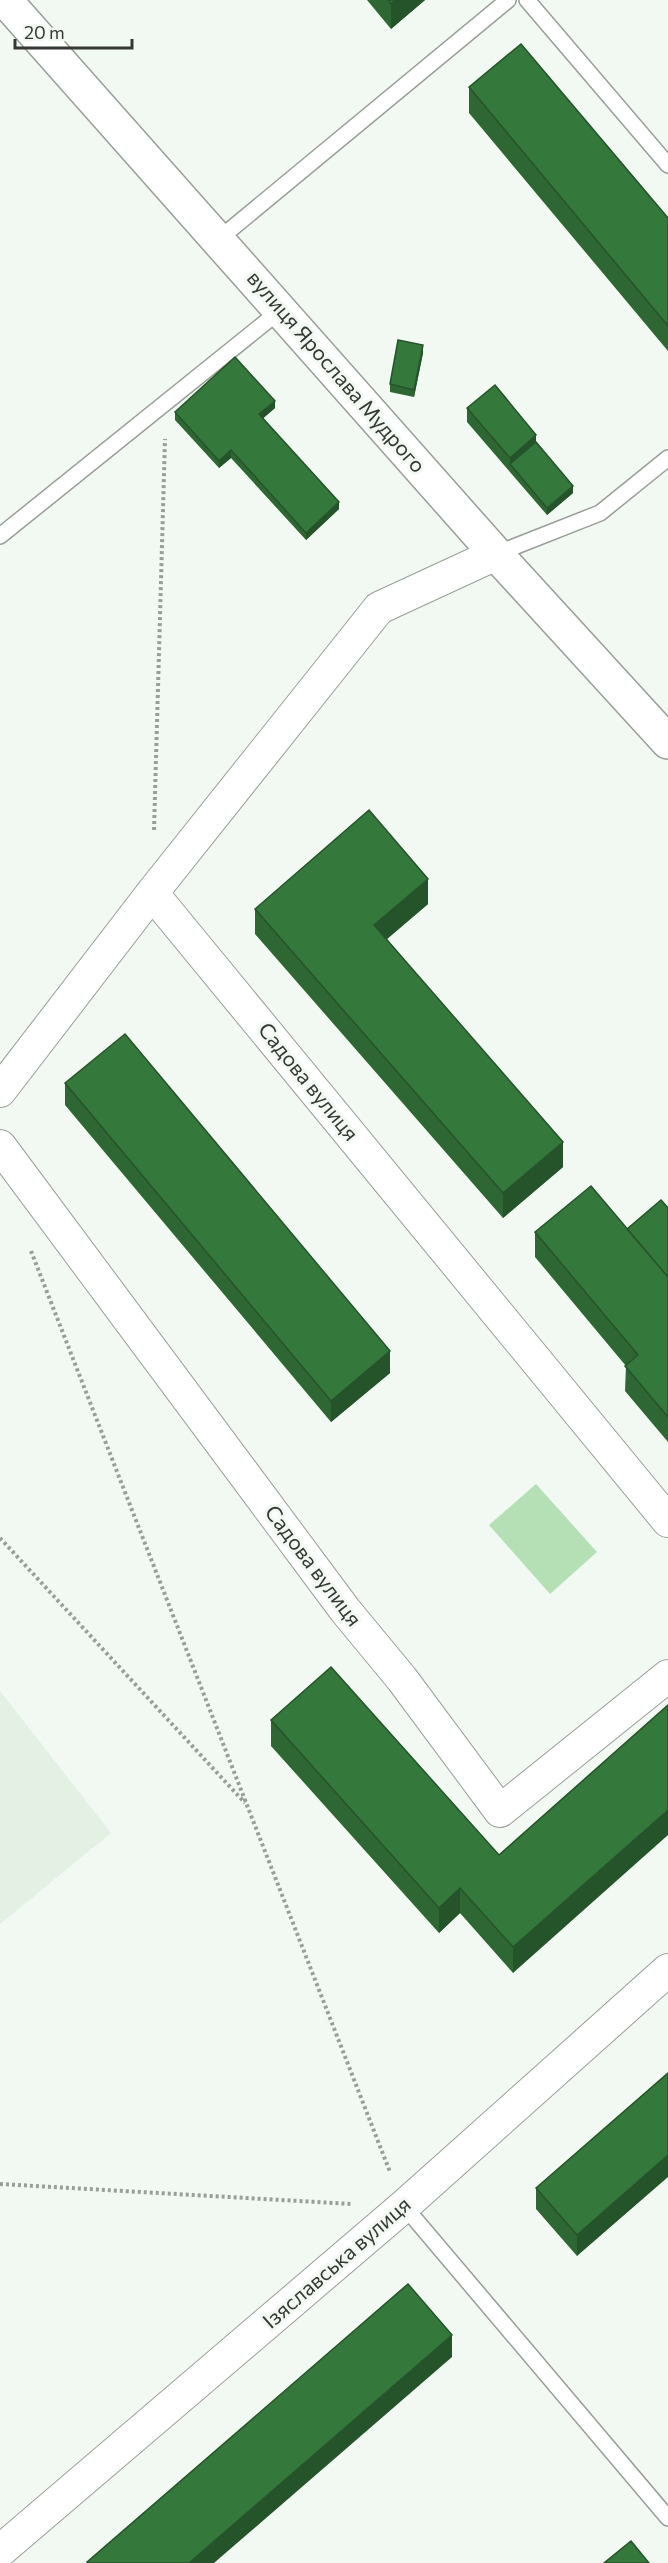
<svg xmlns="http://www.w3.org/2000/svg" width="668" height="2563" font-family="Commissioner,sans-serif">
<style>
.built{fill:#e3f0e3}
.green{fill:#b5e0b6}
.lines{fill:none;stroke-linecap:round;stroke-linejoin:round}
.lane-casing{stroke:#989e98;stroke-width:18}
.street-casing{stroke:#989e98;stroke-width:34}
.secondary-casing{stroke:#989e98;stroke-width:36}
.path{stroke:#999e99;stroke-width:4;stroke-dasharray:3 3;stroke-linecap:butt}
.lane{stroke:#fff;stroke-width:15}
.street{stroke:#fff;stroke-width:32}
.secondary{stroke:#fff;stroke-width:33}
.wall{fill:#2e6734}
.shaded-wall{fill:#25542a}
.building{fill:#35783c;stroke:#25542a;stroke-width:1.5}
.labels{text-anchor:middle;stroke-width:6;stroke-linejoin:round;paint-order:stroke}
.street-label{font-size:21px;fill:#353835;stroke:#f2f9f2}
</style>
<rect width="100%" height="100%" fill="#f2f9f2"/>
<path class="built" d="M0,1691L111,1833L0,1924Z"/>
<path class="green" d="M536,1484L597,1552L550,1594L489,1525Z"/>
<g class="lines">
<g class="lane-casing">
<path id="lane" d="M527,0L668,165
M219,239L508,0
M0,536L282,309
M496,554L600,513L668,458
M404,2206L668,2518"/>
</g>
<g class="street-casing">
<path id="street" d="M152,893L668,1521
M0,1091L152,893L379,608L496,554
M0,1146L345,1610L402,1679L500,1811L668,1676
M0,2551L404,2206L668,1970"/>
</g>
<g class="secondary-casing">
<path id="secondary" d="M5,0L496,554L668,742"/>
</g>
<path class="path" d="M154,830L165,439
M31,1251L390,2172
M0,1538L245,1803
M0,2184L352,2204"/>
<use href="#lane" class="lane"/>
<use href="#street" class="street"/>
<use href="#secondary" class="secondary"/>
</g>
<path class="wall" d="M367,0H425L391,29Z
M469,87L668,218V351L469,113Z
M423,353L414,397L390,392V384Z
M275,408L263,418L339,509L306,540L231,458L219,468L175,420V412Z
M467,408L536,442L573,493L547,515L467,422Z
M428,904L387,939L563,1167L503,1218L255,934V909Z
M65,1083L390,1373L331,1422L65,1105Z
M668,1208V1442L625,1391L626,1366L535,1257V1232L627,1229Z
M668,1705L513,1973L460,1913L439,1933L271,1746V1720L499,1855Z
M668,2073L577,2256L536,2209V2188Z"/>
<path class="shaded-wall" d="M395,0H425L391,29V4Z
M423,345V353L414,397V390Z
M275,401V408L259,422V414Z
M536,435V449L510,464V458Z
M231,450V458L219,468V461Z
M573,486V493L547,515V508Z
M339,502V509L306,540V533Z
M428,879V904L374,950V925Z
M563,1142V1167L503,1218V1193Z
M390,1351V1373L331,1422V1401Z
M668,1810V1835L513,1973V1947Z
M460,1888V1913L439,1933V1908Z
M668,2155V2177L577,2256V2235Z
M452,2335V2357L214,2563H189Z"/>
<path class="building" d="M388,0H395L391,4Z
M521,44L668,218V326L469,87Z
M398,340L423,345L414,390L390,384Z
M235,357L275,401L259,414L339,502L306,533L231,450L219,461L175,412Z
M495,385L536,435L510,458L467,408Z
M536,442L573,486L547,508L510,464Z
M369,810L428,879L374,925L563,1142L503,1193L255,909Z
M125,1034L390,1351L331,1401L65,1083Z
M591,1186L668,1277V1417L625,1366L638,1355L535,1232Z
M661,1200L668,1208V1277L627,1229Z
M331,1667L499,1855L668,1705V1810L513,1947L460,1888L439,1908L271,1720Z
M668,2073V2155L577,2235L536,2188Z
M408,2284L452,2335L189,2563H88L87,2562Z
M631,2541L649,2563H604Z"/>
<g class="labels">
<g class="street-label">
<text transform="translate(336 372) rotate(49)" y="7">вулиця Ярослава Мудрого</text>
<text transform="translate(308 1082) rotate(51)" y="7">Садова вулиця</text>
<text transform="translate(313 1566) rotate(53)" y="7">Садова вулиця</text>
<text transform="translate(337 2263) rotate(-41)" y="7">Ізяславська вулиця</text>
</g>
</g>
<path d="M15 39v9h117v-9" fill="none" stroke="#353835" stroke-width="3"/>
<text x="24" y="39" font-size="18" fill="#353835" stroke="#f2f9f2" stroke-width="4.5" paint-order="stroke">20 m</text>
</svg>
